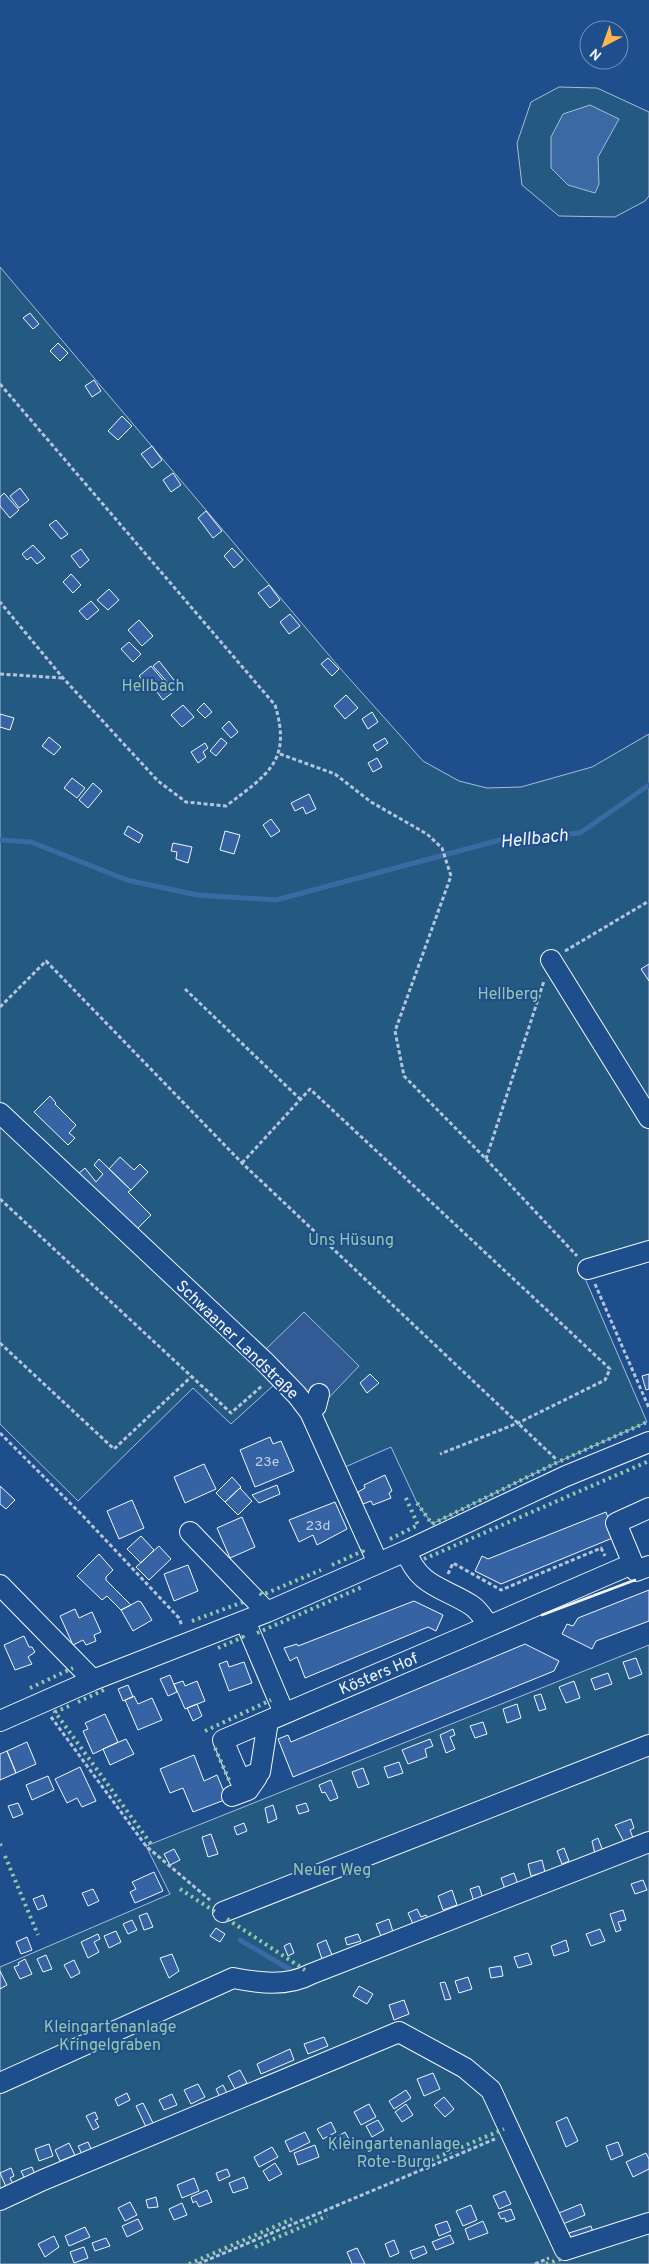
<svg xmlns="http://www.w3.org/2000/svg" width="649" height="2264" font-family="Overpass,sans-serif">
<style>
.green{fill:#245a82;stroke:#a8bbd7}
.parking{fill:#305b95;stroke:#a8bbd7}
.water{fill:#3b69a3;stroke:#a8bbd7}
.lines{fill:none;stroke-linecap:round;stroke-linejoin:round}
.stream{stroke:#3b69a3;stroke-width:5}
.building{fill:#3563a3;stroke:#f2f6ff}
.minor-casing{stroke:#f2f6ff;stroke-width:22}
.path{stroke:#b3c4dc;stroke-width:3;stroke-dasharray:4 2.5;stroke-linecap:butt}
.minor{stroke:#1f4e8c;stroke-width:20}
.hedge{stroke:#97c8a6;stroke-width:4;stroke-dasharray:2.5 4;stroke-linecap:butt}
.wall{stroke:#f2f6ff;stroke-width:2.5}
.labels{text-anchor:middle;stroke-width:4;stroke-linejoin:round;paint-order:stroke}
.number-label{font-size:14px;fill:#c3d1e8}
.park-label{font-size:16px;fill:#97c8a6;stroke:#1f4e8c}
.street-label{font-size:16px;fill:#f2f6ff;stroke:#1f4e8c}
.water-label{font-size:18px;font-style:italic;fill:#f2f6ff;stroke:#1f4e8c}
</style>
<rect width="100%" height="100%" fill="#1f4e8c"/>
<path class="green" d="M559,87L597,88L649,112V196L645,201L615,217L559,216L522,185L517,143L531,102Z
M0,267L339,667L423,761L459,781L487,788L521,787L592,767L649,734V1258L584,1276L647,1422L558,1462L432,1524L417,1503L391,1447L345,1467L276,1383L231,1424L193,1388L78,1501L0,1424Z
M649,1645V2264H0V1967L170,1894L146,1846Z"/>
<path class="parking" d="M304,1312L359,1366L319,1408L263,1352Z"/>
<path class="water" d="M590,105L619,119L598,157L599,184L595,193L568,185L551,168V137L563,114Z"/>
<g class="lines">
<path class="stream" d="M0,840L31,842L127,880L197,895L276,900L500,840L580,833L649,785
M240,1940L296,1973"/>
</g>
<path class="building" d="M30,313L39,324L33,329L23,318Z
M58,343L68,353L60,361L50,351Z
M94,380L101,391L92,397L85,386Z
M122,416L132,426L118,440L108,431Z
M152,446L162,460L152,468L141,454Z
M173,473L181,485L171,492L163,480Z
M20,488L29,500L19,508L10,496Z
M4,493L19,510L10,518L0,506V497Z
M206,511L222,531L213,538L198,518Z
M56,520L68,534L61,539L49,525Z
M33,545L45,558L37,564L31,557L27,560L22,554Z
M232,548L243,560L234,568L224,556Z
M81,549L89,560L80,568L71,556Z
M71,574L81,585L73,593L63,582Z
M269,585L280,600L270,608L258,593Z
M109,589L119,600L108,610L97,600Z
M91,601L99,610L87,620L79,611Z
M290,614L300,626L289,634L280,622Z
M139,620L153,636L142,646L128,630Z
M129,642L141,654L133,662L121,649Z
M328,658L339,669L332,676L321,664Z
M159,661L174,680L169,684L153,666Z
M151,666L173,692L163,700L147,679L144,682L139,676Z
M346,695L358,708L345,719L334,706Z
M204,703L212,712L205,718L197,710Z
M183,705L194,717L182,727L171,715Z
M372,712L378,722L368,729L362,719Z
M0,714L14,718L10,730L0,727Z
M229,721L238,732L231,738L222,728Z
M49,737L61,747L54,755L42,746Z
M221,738L227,743L216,756L210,751Z
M385,738L388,743L377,751L373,745Z
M205,743L208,748L203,752L206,757L198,763L191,752Z
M377,758L382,767L373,772L368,763Z
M72,778L85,788L77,798L64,788Z
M93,783L102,791L88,808L79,800Z
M309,794L316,809L306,814L303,807L295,811L291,803Z
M271,819L280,831L271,837L263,825Z
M128,826L143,835L139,843L124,834Z
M225,831L240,835L234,854L220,850Z
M173,843L192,847L188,863L176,859L177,852L171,851Z
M649,964V981L641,969Z
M50,1096L56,1103L55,1104L76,1125L69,1133L75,1138L68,1145L34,1112Z
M120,1157L134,1170L140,1164L148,1172L131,1190L109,1169Z
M99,1159L131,1190L128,1192L151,1215L135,1231L77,1175L85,1168L96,1182L103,1174L94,1165Z
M370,1374L379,1383L367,1393L360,1383Z
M649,1374V1389L646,1390L642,1376Z
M270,1437L273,1444L281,1441L294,1471L255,1487L240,1450Z
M204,1464L216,1489L185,1503L174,1477Z
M385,1475L392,1491L389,1493L391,1498L373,1505L371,1501L363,1504L358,1492L365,1488L364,1485Z
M232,1477L241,1487L225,1502L216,1493Z
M277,1485L280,1494L259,1503L252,1495Z
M0,1486L15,1500L6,1509L0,1504Z
M240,1488L252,1501L238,1515L225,1502Z
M132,1500L144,1528L119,1539L107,1511Z
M335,1502L347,1529L317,1545L313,1535L299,1542L289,1520Z
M606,1512L615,1537L501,1584L475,1571L482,1556L488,1559Z
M242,1517L255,1547L230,1558L217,1528Z
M141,1536L154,1550L141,1563L127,1549Z
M159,1546L171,1559L149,1580L136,1567Z
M99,1554L113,1570L106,1577V1580L131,1605L121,1610L107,1596L102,1600L77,1576Z
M188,1565L198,1591L174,1601L164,1574Z
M649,1590V1621L596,1641L592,1649L562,1634L567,1624L573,1626L578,1618Z
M138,1601L141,1602L152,1620L133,1631L121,1610Z
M414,1601L443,1615L436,1631L428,1627L305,1678L297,1657L290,1661L284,1648L297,1644L298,1646Z
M75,1609L79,1618L92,1612L101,1632L94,1635L96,1641L86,1645L83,1640L73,1645L60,1616Z
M24,1636L29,1647H32L35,1652L28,1657L32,1664L15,1670L4,1645Z
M525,1644L559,1661L554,1671L293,1777L278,1739L288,1735L291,1742Z
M636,1658L642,1674L629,1679L623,1662Z
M227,1661L229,1667L244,1662L252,1683L229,1691L219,1664Z
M608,1673L612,1684L595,1690L591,1679Z
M170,1675L177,1692L168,1696L160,1679Z
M183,1681L185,1686L197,1681L205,1701L185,1709L174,1684Z
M574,1681L580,1698L566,1703L559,1687Z
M128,1685L133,1697L123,1701L118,1689Z
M541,1694L546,1709L539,1711L534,1696Z
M134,1696L138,1704L152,1698L162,1720L138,1730L125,1700Z
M197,1704L202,1716L193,1721L187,1708Z
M517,1704L521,1718L507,1723L503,1709Z
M105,1714L118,1742L93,1754L83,1731L88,1729L85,1723Z
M483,1722L487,1734L475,1738L470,1726Z
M453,1729L455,1735L450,1737L455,1749L446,1753L440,1735Z
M126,1739L134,1754L110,1765L103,1749Z
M430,1739L433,1746L425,1749L427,1757L408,1764L402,1750Z
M27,1742L36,1764L16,1773L7,1751Z
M7,1751L16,1773L0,1780V1754Z
M194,1755L204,1781L217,1775L227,1799L193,1812L183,1788L170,1793L160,1769Z
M399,1762L403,1773L388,1778L384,1767Z
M80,1767L96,1801L82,1807L77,1798L67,1803L55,1779Z
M363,1768L369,1784L358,1788L352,1772Z
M48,1776L54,1790L32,1800L26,1785Z
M331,1780L338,1798L330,1801L325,1792L322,1793L319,1785Z
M18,1803L23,1814L13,1818L8,1806Z
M306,1803L309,1811L299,1814L296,1806Z
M273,1805L277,1819L268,1823L265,1808Z
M631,1819L634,1828L630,1830L633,1838L624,1842L615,1825Z
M244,1823L247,1831L237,1835L234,1827Z
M211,1834L218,1854L208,1857L202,1837Z
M598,1838L603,1851L595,1854L592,1841Z
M564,1848L569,1861L562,1864L557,1851Z
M174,1849L180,1860L170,1865L164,1854Z
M542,1860L545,1872L531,1876L528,1864Z
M154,1872L163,1891L135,1903L130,1892L136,1889L132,1882Z
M514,1873L518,1884L505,1889L501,1878Z
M643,1880L647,1890L635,1894L631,1884Z
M479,1886L483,1899L474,1902L470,1889Z
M93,1889L99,1901L88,1906L82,1893Z
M452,1890L457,1905L443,1910L438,1896Z
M43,1895L47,1906L38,1910L33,1899Z
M417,1909L421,1917L426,1915L428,1918L413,1924L408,1913Z
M623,1910L626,1920L618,1922L621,1930L616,1932L610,1914Z
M147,1913L153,1927L144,1930L139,1916Z
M389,1919L393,1932L381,1936L376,1924Z
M132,1920L137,1930L128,1934L123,1924Z
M216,1928L225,1934L220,1942L210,1936Z
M600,1929L605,1941L591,1946L586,1934Z
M116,1931L121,1942L109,1948L104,1936Z
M98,1934L100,1939L94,1942L99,1952L88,1958L81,1942Z
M358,1934L361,1941L347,1945L345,1938Z
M27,1937L32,1950L21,1954L16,1942Z
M326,1940L332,1955L342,1951L343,1954L323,1962L317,1944Z
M566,1940L569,1951L554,1956L551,1946Z
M290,1943L294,1953L288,1956L284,1946Z
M528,1953L532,1964L518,1968L514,1957Z
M172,1954L179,1971L169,1978L160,1958Z
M46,1955L52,1969L43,1972L37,1959Z
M25,1959L32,1974L20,1979L14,1967L19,1965L18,1963Z
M74,1960L80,1973L71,1978L64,1965Z
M501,1966L503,1976L491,1978L489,1968Z
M0,1971L7,1985L0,1989Z
M468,1977L472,1989L459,1993L455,1981Z
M445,1982L451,1999L445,2000L440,1983Z
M359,1986L373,1994L367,2004L353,1996Z
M404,2000L409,2014L394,2020L389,2005Z
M324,2037L328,2046L308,2054L304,2044Z
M290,2049L294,2060L261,2074L257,2064Z
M240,2070L247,2083L235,2089L228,2076Z
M433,2073L440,2089L424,2096L417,2079Z
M198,2084L205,2097L191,2104L184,2090Z
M223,2085L227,2093L220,2097L216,2089Z
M406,2090L411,2098L394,2109L389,2101Z
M127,2093L130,2100L118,2106L115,2099Z
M172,2094L177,2105L164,2110L159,2100Z
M444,2097L454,2109L445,2117L434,2105Z
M143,2103L154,2125L147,2129L136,2106Z
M369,2104L376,2117L361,2125L354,2112Z
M406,2104L413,2115L402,2122L395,2112Z
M95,2112L98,2119L95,2120L99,2127L93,2130L86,2116Z
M567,2117L578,2141L566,2147L556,2122Z
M378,2120L384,2130L372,2137L366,2126Z
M331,2122L336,2132L323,2139L317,2129Z
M305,2132L310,2142L290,2152L285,2141Z
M345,2132L350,2141L333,2150L329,2142Z
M88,2142L92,2151L83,2156L78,2146Z
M618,2142L623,2155L611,2160L606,2146Z
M69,2143L75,2155L60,2161L55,2150Z
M49,2144L53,2156L39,2161L35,2149Z
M315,2145L319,2157L298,2165L294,2153Z
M272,2147L278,2157L259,2167L254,2157Z
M646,2153L649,2159V2169L633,2177L626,2162Z
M275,2163L282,2174L269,2181L263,2171Z
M32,2167L36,2177L26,2181L21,2171Z
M11,2168L14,2176L10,2178L14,2186L7,2189L0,2173Z
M227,2169L230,2176L219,2181L216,2173Z
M244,2177L248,2188L233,2193L229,2183Z
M194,2178L199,2191L182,2198L177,2185Z
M207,2190L212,2202L199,2207L196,2201L193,2203L191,2197Z
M505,2191L511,2204L499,2209L493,2196Z
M156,2197L158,2207L148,2208L146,2200Z
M130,2202L137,2215L125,2221L118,2208Z
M182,2203L187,2215L174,2220L169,2209Z
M581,2204L585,2215L558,2226L554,2215Z
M471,2205L477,2220L463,2226L456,2211Z
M511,2209L515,2219L506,2222L505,2218L501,2219L498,2213Z
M138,2219L143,2229L127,2237L122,2226Z
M447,2221L451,2231L439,2236L435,2225Z
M483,2221L488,2233L469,2240L465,2229Z
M591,2226L595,2238L572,2245L569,2233Z
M85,2227L90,2237L69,2246L65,2236Z
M450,2235L454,2243L436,2250L432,2242Z
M54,2236L59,2247L45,2257L38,2244Z
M106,2238L110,2246L95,2251L92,2243Z
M394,2240L399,2253L390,2257L385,2244Z
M424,2246L427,2253L413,2259L410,2251Z
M84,2247L88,2258L74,2263L70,2252Z
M357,2248L365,2264H352L347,2252Z"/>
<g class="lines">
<g class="minor-casing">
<path id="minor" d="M551,960L649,1118
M0,1113L264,1361L297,1395L310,1412L378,1563
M588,1269L649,1251
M310,1412L316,1406L319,1394
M649,1508L616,1523L636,1571L649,1566
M190,1532L267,1612
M406,1551C419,1587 443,1587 471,1605C479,1610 484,1619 489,1626L632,1564
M0,1585L93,1680
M245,1621L284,1713
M0,1721L93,1680L267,1612L406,1551L566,1476L649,1442
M268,1721L260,1772L240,1780L223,1740L489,1626
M232,1796L248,1790L257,1777
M223,1912L649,1745
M0,2083L233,1978C259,1983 287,1987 311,1974L649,1842
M0,2200L43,2180L399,2032L465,2068L491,2090L565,2250L649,2223"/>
</g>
<path class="path" d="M0,384L275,705C292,761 268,774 226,806L186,802L158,781L63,678L0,602
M0,674L62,678
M280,754L335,774L371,802L427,834L442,848L451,876L395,1031L404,1076L486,1159L577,1256
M565,951L649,901
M185,989L300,1099
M0,1007L46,961L242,1163L557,1460
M486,1159L544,981
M242,1163L310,1089L610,1369L605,1380L518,1423L440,1454
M0,1199L231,1413L263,1385
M595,1284L649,1408
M0,1343L114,1449L191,1377
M0,1433L83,1516L179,1618L182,1626
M448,1574L453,1563L501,1590L601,1548L605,1556
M51,1717L146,1846L210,1900
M198,2264L495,2139
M535,2264L549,2258"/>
<use href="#minor" class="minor"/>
<path class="hedge" d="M417,1503L432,1524L558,1462L647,1422
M390,1539L418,1525L405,1496
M424,1559L649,1461
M332,1565L363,1551L362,1548
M260,1593L262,1595L321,1570
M192,1621L246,1601
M257,1633L362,1587
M218,1648L243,1637L244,1640
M30,1688L73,1668
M78,1702L106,1689
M69,1706L55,1712L151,1844
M205,1731L271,1700
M215,1748L229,1780
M0,1844L1,1846
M5,1856L38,1935
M180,1889L217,1913
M227,1919L305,1970
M431,2160L504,2129
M255,2247L327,2216
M189,2264L292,2219
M546,2264L564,2258"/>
<path class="wall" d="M542,1615L635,1580"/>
</g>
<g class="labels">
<g class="number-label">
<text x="267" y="1466">23e</text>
<text x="318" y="1530">23d</text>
</g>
<g class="park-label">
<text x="153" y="691">Hellbach</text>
<text x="508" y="999">Hellberg</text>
<text x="351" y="1245">Uns Hüsung</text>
<text x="332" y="1875">Neuer Weg</text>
<text x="110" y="2032">Kleingartenanlage<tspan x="110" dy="18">Kringelgraben</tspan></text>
<text x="394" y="2149">Kleingartenanlage<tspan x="394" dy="18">Rote-Burg</tspan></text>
</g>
<g class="street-label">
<text transform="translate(238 1339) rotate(44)" y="6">Schwaaner Landstraße</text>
<text transform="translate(378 1673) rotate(-23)" y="6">Kösters Hof</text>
</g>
<g class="water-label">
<text transform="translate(534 838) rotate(-6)" y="6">Hellbach</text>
</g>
</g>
<g transform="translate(604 45) rotate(221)"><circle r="24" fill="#1f4e8c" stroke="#7391ba"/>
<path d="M0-4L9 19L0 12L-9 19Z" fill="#ffb74d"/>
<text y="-8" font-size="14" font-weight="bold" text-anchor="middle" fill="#f2f6ff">N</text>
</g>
</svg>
